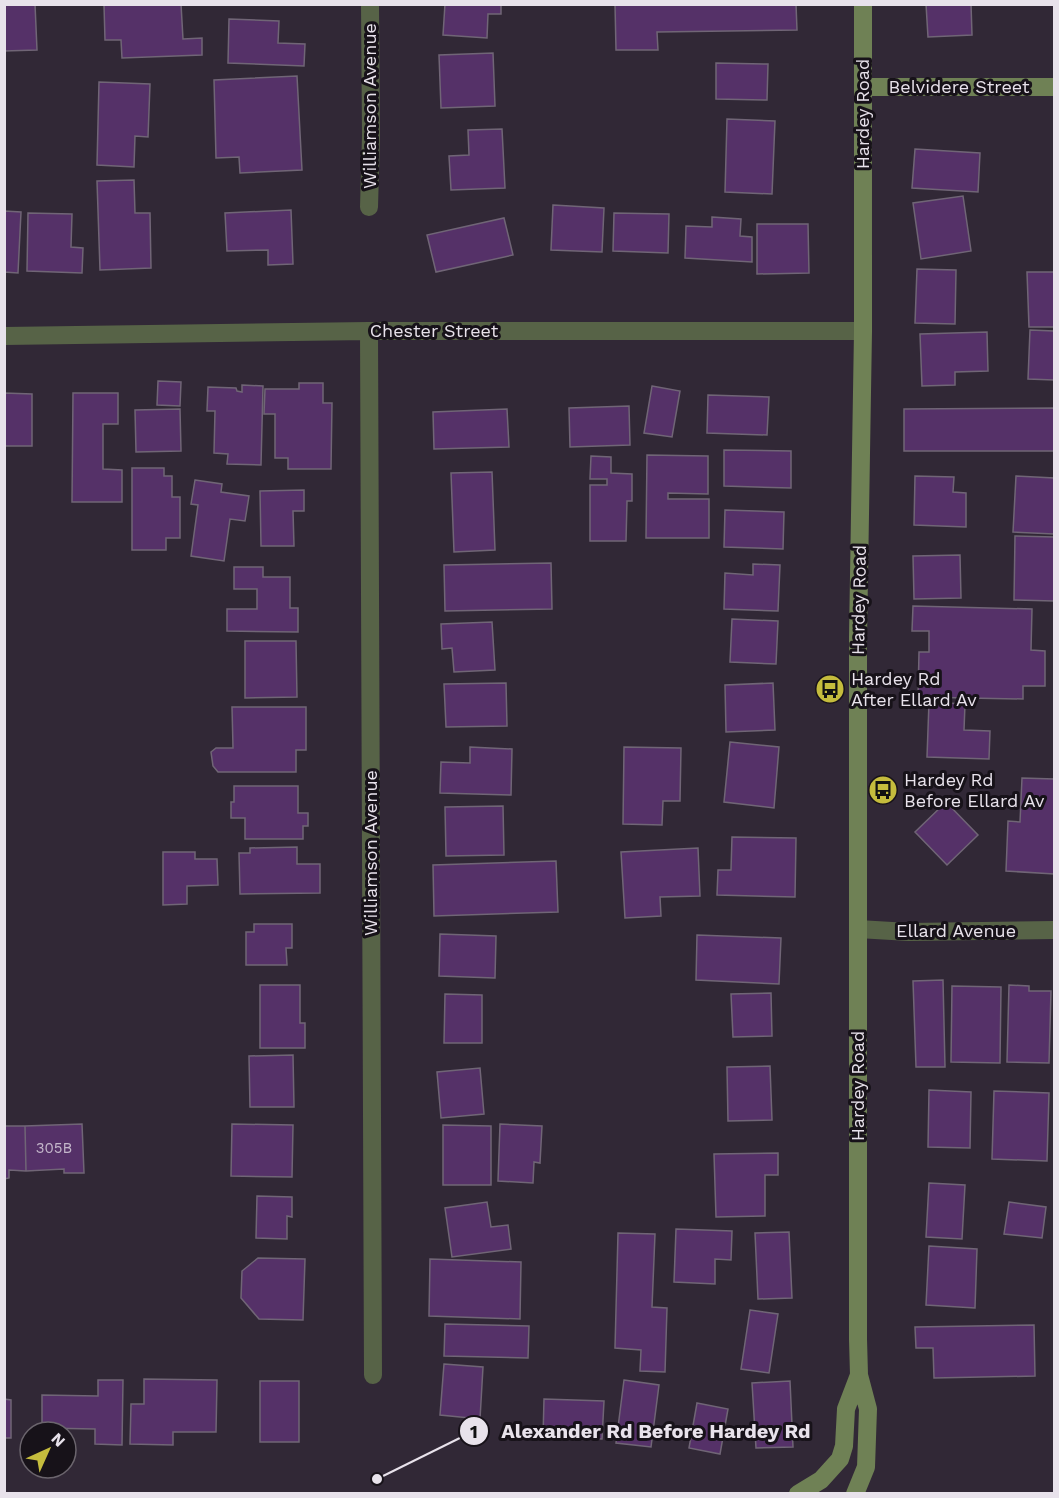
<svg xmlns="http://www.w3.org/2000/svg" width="1059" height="1498" font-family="'Work Sans',sans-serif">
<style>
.building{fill:#553168;stroke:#706576;stroke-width:1.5}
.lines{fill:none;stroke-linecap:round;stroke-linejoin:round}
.street{stroke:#576347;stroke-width:18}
.secondary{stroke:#6f8155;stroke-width:18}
.labels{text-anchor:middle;stroke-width:6;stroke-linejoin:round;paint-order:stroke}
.number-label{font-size:15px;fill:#c3b6ca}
.street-label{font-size:18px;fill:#e8e2eb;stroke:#171219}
.poi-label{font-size:18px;fill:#e8e2eb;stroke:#171219;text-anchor:start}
.leader{fill:none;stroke:#e8e2eb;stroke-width:2}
.callout-dot{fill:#e8e2eb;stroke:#171219;stroke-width:2}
.mark-label{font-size:18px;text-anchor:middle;font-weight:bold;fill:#111}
.callout-label{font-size:20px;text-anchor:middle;font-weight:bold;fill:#e8e2eb;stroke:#171219;stroke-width:6;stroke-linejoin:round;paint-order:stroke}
</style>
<rect width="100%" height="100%" fill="#312836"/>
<path class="building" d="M4,4H35L37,50L4,51Z
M181,4L183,39L202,38V55L122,58L121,40H105L104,5Z
M445,4H501V14H488L487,38L443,35Z
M615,4H796L797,30L657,32L658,50H616Z
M926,4H971L972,35L928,37Z
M229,19L279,21L278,43L305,44L304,66L228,63Z
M493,53L495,106L441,108L439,55Z
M716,63L768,64L767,100L716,99Z
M297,76L302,170L240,173L239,157L216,158L214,80Z
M99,82L150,84L148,137L135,136L134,167L97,165Z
M727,119L775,121L772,194L725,192Z
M502,129L505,188L451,190L449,156L469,155L468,130Z
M915,149L980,153L978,192L912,188Z
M134,180L135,213H150L151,268L100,270L97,181Z
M963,196L971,251L921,259L913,203Z
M553,205L604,208L602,252L551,250Z
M291,210L293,264L268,265V250L227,251L225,213Z
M4,211L21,212L18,273L4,272Z
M28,213L72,214L71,247L83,248L82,273L27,271Z
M614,213L669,214L668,253L613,251Z
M712,217L741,219L740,236L752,237V262L685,258L686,226L712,227Z
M504,218L513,255L436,272L427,235Z
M757,224H808L809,273L757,274Z
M917,269L956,270L955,324L915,323Z
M1027,272H1054V327H1029Z
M1030,330L1054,331V380L1028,379Z
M987,332L988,371L955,372V385L922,386L920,334Z
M158,381L181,382L180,406L157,405Z
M299,383H323V403H332L331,469H288V458H275V414H264L265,389H299Z
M242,385L263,386L261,465L227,464L228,454L214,453L215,411H207L208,387L236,388L237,391L242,392Z
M652,386L680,391L672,437L644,433Z
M4,393L32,394V446H4Z
M73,393H118V424H103V469L122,470V502H72Z
M708,395L769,397L767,435L707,433Z
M629,406L630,445L570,447L569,408Z
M1054,408V451H904V409Z
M180,409L181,451L136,452L135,410Z
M507,409L509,447L434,449L433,412Z
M724,450L791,451V488L724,486Z
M647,455L708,456V494L668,493V499H709V538H646Z
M591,456L611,457V473L632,474V501H627L626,541H590V485H607V479H590Z
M132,468H164V476H172V497H180V538H166V550H132Z
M492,472L495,550L454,552L451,473Z
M915,476L954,477L953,492L966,493V527L914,525Z
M1016,476L1054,478V534L1013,532Z
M195,480L222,484L221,492L249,496L245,521L230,519L224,561L191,556L198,505L191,504Z
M304,490V511H293L294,546H261L260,491Z
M725,510L784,512L783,549L724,547Z
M1015,536L1054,537V601L1014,600Z
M960,555L961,598L914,599L913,556Z
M551,563L552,609L445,611L444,565Z
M753,564L780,565L778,611L724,609L725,573L753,575Z
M234,567H263V577H290V608H298V632L227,631V609H257V589H234Z
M913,606L1032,609L1031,650L1045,651V686H1023V699L918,697L919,652H929V631H912Z
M732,619L778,621L776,664L730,662Z
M492,622L495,670L454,672L452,648L442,649L441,624Z
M245,641H296L297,697L245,698Z
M506,683L507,726L446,727L444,684Z
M773,683L775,730L726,732L725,685Z
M929,702L965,704L964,730L990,731L989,759L927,757Z
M232,707H306V750H296V772H218L213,766L211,752L216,748H233Z
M730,742L779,747L774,808L724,802Z
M470,747L512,749L511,795L440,793L441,762L470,763Z
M624,747L681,748L680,801H663L662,825L623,824Z
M1022,778L1054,779V874L1006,871L1008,821L1020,822Z
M234,786H298V813H308V826H303V839H245V818H231V802H234Z
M946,802L978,835L947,865L915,832Z
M503,806L504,855L446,856L445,807Z
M732,837L796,838L795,897L717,895L718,870H731Z
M297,847V864H320V893L240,894L239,853H250V848Z
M698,848L700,896L660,897L661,916L625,918L621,852Z
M163,852H195V859H217L218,885L187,886V904L163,905Z
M556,861L558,912L434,916L433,865Z
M254,924H292V948H286L287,965H246V932H254Z
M440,934L496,936L495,978L439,976Z
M697,935L781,938L779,984L696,980Z
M943,980L945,1067H916L913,981Z
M260,985H300V1023H305V1048H260Z
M1009,985L1029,986V991H1051L1049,1063L1007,1062Z
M952,986L1001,987L1000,1063L951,1062Z
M771,993L772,1036L733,1037L731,994Z
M445,994L482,995V1043H444Z
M293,1055L294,1107H250L249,1056Z
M770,1066L772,1120L728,1121L727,1067Z
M480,1068L484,1114L441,1118L437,1072Z
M929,1090L971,1092L970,1148L928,1147Z
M994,1091L1049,1093L1047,1161L992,1159Z
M82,1124L84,1173H64V1169L26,1171L25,1126Z
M232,1124L293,1125L292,1177L231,1176Z
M500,1124L542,1126L540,1163L534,1162L533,1183L498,1181Z
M443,1125L491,1126V1185H443Z
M4,1126H25L26,1171L9,1170V1178L4,1179Z
M778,1153V1175H765V1216L716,1217L714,1154Z
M929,1183L965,1185L962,1239L926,1237Z
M257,1196L292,1197V1217L287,1216V1239L256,1238Z
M487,1202L491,1227L508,1225L511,1249L452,1257L445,1208Z
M1009,1202L1046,1207L1042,1238L1004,1234Z
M676,1229L732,1231L731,1260L715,1259V1284L674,1282Z
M789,1232L792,1298L758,1299L755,1233Z
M618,1233L655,1234L652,1307L667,1308L665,1372L640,1371L641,1350L615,1348Z
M929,1246L977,1249L975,1308L926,1305Z
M258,1258L305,1259L303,1320L259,1319L241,1298L242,1271Z
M430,1259L521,1262L520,1319L429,1316Z
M750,1310L778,1314L769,1373L741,1369Z
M445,1324L529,1326L528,1358L444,1356Z
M1034,1325L1035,1376L934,1378L933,1348H916L915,1327Z
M444,1364L483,1367L480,1419L440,1415Z
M144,1379L217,1380L216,1432H173V1445L130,1444L131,1404H144Z
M98,1380H123L122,1445L95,1444V1429L42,1428V1395L98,1396Z
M624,1380L659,1385L651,1447L616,1443Z
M260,1381H299V1442H260Z
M790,1381L793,1447L756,1448L752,1383Z
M4,1399L11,1400V1438H4Z
M544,1399L604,1401L602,1439L543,1437Z
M697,1403L728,1409L720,1454L689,1448Z"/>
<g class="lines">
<path class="street" d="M369,207L371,136L370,4
M369,331L373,1375
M4,336L369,331H863
M858,929L909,932L1054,930"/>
<path class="secondary" d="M863,87H1054
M798,1494L821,1480L840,1459L844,1446L846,1409L859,1375
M855,1494L866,1467L868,1409L859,1375L858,1339V637L863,331V4"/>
</g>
<defs>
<g id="bus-disc" transform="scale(1.5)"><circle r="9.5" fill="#c5bc3d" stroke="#171219"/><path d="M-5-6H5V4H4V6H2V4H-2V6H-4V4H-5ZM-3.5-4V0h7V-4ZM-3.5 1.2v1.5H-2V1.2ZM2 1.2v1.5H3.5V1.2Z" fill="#111"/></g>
</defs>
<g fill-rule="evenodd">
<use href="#bus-disc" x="830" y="689"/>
<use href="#bus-disc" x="883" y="790"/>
</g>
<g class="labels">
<g class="number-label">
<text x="54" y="1153">305B</text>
</g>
<g class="street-label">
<text x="959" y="93">Belvidere Street</text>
<text transform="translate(370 106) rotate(-90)" y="6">Williamson Avenue</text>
<text transform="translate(863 114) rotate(-90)" y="6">Hardey Road</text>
<text x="434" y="337">Chester Street</text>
<text transform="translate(859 600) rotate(-89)" y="6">Hardey Road</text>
<text transform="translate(371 853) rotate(-90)" y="6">Williamson Avenue</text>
<text x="956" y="937">Ellard Avenue</text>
<text transform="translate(858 1086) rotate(-90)" y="6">Hardey Road</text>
</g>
<g class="poi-label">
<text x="851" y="685">Hardey Rd<tspan x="851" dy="21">After Ellard Av</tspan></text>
<text x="904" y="786">Hardey Rd<tspan x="904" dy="21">Before Ellard Av</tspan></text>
</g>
</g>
<path class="leader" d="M377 1479L474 1431"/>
<g class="callout-dot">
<circle cx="377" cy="1479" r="6"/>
<circle cx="474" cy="1431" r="15"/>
</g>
<g class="mark-label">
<text x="474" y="1438">1</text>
</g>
<g class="callout-label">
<text x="656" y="1438">Alexander Rd Before Hardey Rd</text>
</g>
<rect width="1059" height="1498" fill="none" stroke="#e8e2eb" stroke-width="12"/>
<g transform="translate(48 1450) rotate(45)"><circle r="28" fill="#171219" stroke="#6b656d" stroke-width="1.5"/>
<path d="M0-4.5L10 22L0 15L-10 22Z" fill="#c5bc3d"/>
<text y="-9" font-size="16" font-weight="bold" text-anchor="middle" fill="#e8e2eb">N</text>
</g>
</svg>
